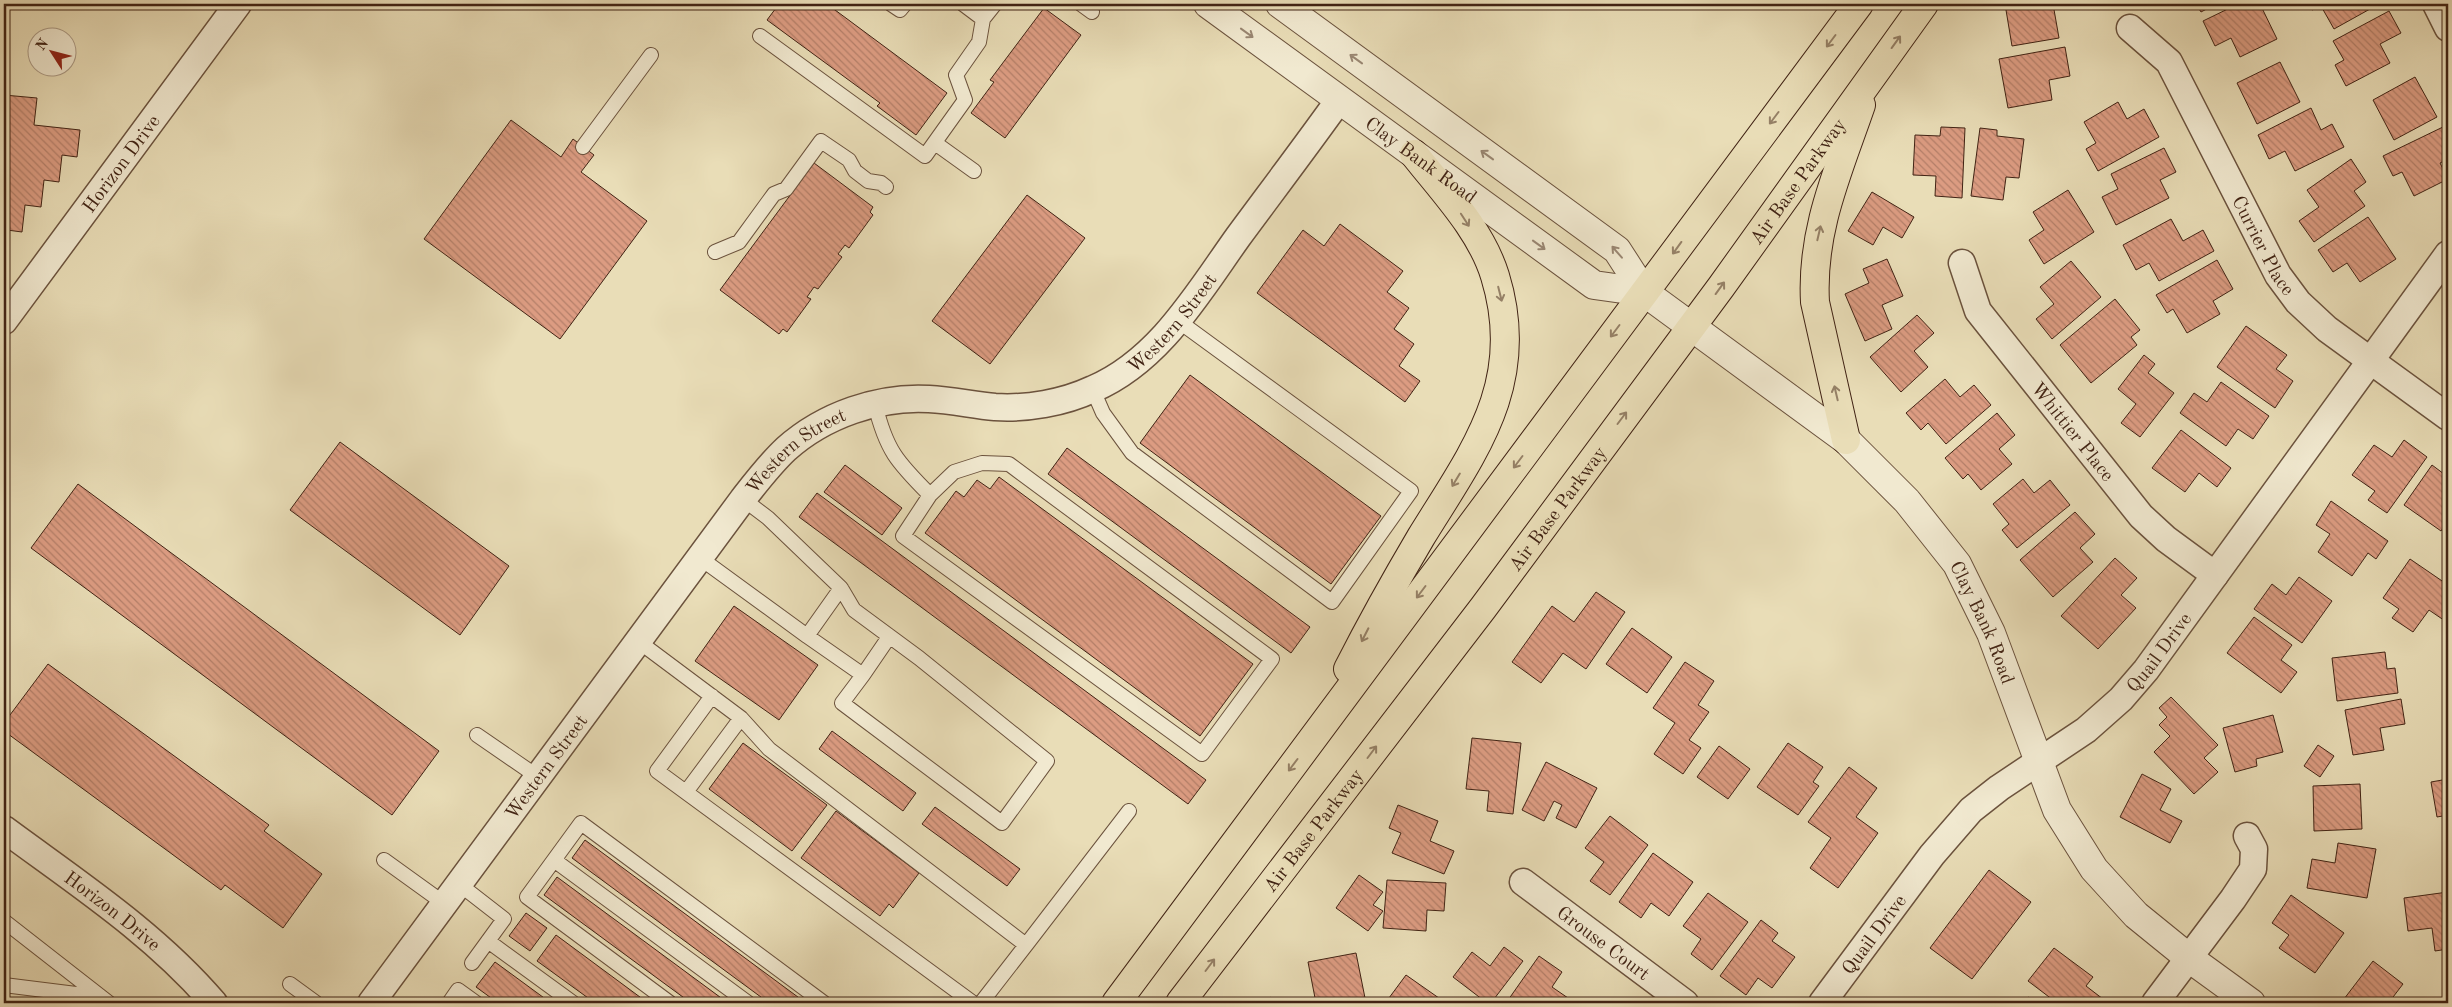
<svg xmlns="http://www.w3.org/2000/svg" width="2452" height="1007" font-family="'Old Standard TT',serif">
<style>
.building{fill:url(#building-back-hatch);stroke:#412314}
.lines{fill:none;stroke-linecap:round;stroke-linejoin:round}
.service-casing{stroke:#6b523d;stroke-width:16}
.minor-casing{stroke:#6b523d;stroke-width:29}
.tertiary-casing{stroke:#6b523d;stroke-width:30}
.primary-casing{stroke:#412314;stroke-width:30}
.service{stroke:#f1e9d0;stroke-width:14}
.minor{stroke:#f1e9d0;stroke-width:26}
.tertiary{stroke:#f1e9d0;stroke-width:28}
.primary{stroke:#e9ddb7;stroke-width:28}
.oneway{stroke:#998672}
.oneway2{stroke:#958066}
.labels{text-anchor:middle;stroke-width:4;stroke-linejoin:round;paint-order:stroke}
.street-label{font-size:19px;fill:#412314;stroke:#f1e9d0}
</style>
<defs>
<pattern id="building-back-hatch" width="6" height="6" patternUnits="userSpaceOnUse" patternTransform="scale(1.25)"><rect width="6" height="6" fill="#dc9c82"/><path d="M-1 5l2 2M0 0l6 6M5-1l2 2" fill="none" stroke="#b47f69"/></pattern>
</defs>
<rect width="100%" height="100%" fill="#e9ddb7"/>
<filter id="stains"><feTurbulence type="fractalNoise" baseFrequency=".004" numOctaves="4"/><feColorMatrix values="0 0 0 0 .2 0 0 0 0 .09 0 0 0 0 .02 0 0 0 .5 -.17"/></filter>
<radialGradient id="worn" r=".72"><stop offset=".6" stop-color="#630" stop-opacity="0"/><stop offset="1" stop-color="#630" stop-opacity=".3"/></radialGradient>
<path class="building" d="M779,4H827L947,93L916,135L877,106L880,103L767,20Z
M2005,4H2053L2059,38L2012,46Z
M2196,4H2216L2201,12Z
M2238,4H2260L2277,39L2240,57L2231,38L2215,46L2203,21Z
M2308,4H2379L2334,29L2321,6L2312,10Z
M1044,8L1081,35L1005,138L971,113L994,82L990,80Z
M2389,11L2401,33L2380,44L2390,63L2346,86L2335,65L2344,60L2333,41Z
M2065,47L2070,76L2049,80L2052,100L2008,108L1999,59Z
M2280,62L2300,102L2257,124L2237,83Z
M2415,77L2437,117L2394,140L2373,100Z
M4,95L37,98L34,125L80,130L77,157L62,155L59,182L44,180L41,207L25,205L22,232L7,230L4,257Z
M2118,102L2127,119L2144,109L2159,137L2098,171L2086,149L2096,143L2084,122Z
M2311,108L2321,130L2332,124L2344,147L2295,171L2285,151L2269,159L2258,135Z
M511,120L561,157L573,139L594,155L581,172L647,221L560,339L424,239Z
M2445,126L2448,132V159L2440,163L2448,179L2414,196L2402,172L2393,176L2383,156Z
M1941,127L1965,128L1962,198L1935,196L1936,176L1913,175L1915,135L1940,136Z
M1980,128L1997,130V136L2024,139L2019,178L2006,177L2003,200L1971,196Z
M2164,148L2176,172L2160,180L2169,198L2116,225L2102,197L2118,189L2111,174Z
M2351,159L2366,182L2354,191L2365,206L2314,242L2299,221L2319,207L2307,190Z
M814,163L873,207L870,212L873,215L849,248L845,245L838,254L842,257L818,289L814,287L807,297L811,299L787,332L783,329L779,334L720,290Z
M2068,190L2094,232L2044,264L2029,240L2044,230L2033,212Z
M1872,192L1914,217L1902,238L1883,227L1873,245L1848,231Z
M1027,195L1085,238L990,364L932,321Z
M2368,217L2396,259L2360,282L2347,263L2333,272L2318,250Z
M2171,219L2183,241L2203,230L2214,251L2159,281L2149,263L2136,270L2123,245Z
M1340,224L1403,271L1387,292L1409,308L1394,329L1414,344L1399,366L1420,381L1405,402L1257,293L1303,230L1324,246Z
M1887,259L1903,296L1882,305L1892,329L1865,341L1845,294L1869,283L1863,269Z
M2217,260L2233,289L2213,301L2220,314L2187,333L2173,309L2167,313L2156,295Z
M2071,261L2101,297L2052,339L2036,319L2054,304L2040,287Z
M2115,299L2140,330L2131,337L2137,345L2091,383L2060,345Z
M1917,315L1934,333L1914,351L1928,367L1901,392L1870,357Z
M2246,326L2287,355L2276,369L2293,381L2275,408L2217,367Z
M2144,355L2155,364L2148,373L2174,393L2140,437L2121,423L2136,404L2118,389Z
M1190,375L1381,516L1331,584L1140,443Z
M1945,379L1960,397L1974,385L1991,405L1946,444L1928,423L1921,430L1906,413Z
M2221,382L2269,416L2253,439L2238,429L2226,446L2180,413L2194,393L2207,402Z
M1997,413L2015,435L1999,449L2012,464L1981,490L1968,474L1963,479L1945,458Z
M2181,430L2231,468L2217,487L2199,473L2185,492L2152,468Z
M2404,440L2427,457L2387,513L2368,500L2375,491L2352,475L2374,445L2392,457Z
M340,442L509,566L460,635L290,510Z
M1067,448L1310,627L1291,653L1048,474Z
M845,465L902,508L882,535L824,492Z
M2432,465L2448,477V521L2441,531L2404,505Z
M999,477L1253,664L1200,736L925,533L956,491L964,497L977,480L990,489Z
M2023,479L2034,493L2050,480L2070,505L2017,548L2002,530L2009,524L1993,504Z
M78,484L439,751L392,815L31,548Z
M817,493L1206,780L1188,804L799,517Z
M2331,501L2388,541L2376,559L2368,553L2352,576L2318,552L2330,534L2316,525Z
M2075,512L2095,534L2080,548L2093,562L2053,597L2020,560Z
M2115,558L2137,578L2121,595L2136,608L2098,649L2061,616Z
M2410,559L2448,585V623L2429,610L2413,632L2392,618L2399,609L2383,598Z
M2299,577L2332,601L2302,643L2254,609L2272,584L2286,595Z
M1596,592L1625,612L1586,669L1563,653L1541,683L1512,662L1552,606L1574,622Z
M734,606L818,665L779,720L695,661Z
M2254,617L2292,645L2281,660L2297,672L2281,693L2227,653Z
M1632,628L1672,657L1647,693L1606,664Z
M2385,652L2387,669L2395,668L2398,693L2337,701L2332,658Z
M1685,662L1714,681L1698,705L1709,712L1689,740L1701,748L1683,774L1654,754L1675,723L1653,708Z
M48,664L269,825L264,831L322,874L283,928L225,885L221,890L4,731V723Z
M2171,697L2218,745L2204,758L2218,772L2194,794L2154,752L2170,736L2159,725L2167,717L2159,708Z
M2401,699L2405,724L2380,728L2384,750L2353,755L2345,710Z
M2273,715L2283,752L2256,759L2257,766L2235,772L2223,728Z
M832,731L916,793L903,811L819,749Z
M1472,738L1521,743L1513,814L1487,811L1489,791L1466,789Z
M743,743L827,805L792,851L709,789Z
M1788,743L1823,767L1813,782L1819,786L1798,815L1757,787Z
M2318,745L2334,756L2320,777L2304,766Z
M1719,746L1750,769L1728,799L1697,777Z
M1546,762L1597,788L1576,828L1556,818L1562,805L1554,801L1544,821L1522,810Z
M1849,767L1877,788L1856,817L1878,833L1838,888L1810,868L1831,838L1808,822Z
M2142,774L2171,789L2160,810L2182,821L2170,843L2120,817Z
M2448,779V815L2437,817L2431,782Z
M2360,784L2362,829L2314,831L2313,786Z
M1398,805L1438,821L1430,841L1454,851L1444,874L1392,853L1401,833L1389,828Z
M935,807L1020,869L1007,886L922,824Z
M836,811L919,873L893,908L889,904L880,916L801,858Z
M1610,816L1648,845L1610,895L1590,881L1604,862L1585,848Z
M585,840L806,1003H769L572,858Z
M2338,843L2376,849L2367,898L2307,888L2312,859L2335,863Z
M1653,853L1693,882L1669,916L1651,903L1641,918L1619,902Z
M1989,870L2031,902L1972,979L1930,948Z
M1359,875L1383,892L1373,905L1383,911L1368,931L1336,908Z
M557,877L728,1003H691L544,895Z
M1387,880L1446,883L1444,911L1427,910L1426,931L1383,928Z
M2448,892V949L2435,951L2432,928L2408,931L2404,898Z
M1708,893L1748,922L1712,970L1691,954L1701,939L1683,926Z
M2291,895L2344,933L2315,973L2279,948L2289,935L2272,923Z
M526,913L547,928L530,951L509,936Z
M1761,920L1778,933L1772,941L1795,957L1772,988L1758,978L1746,995L1720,976Z
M556,935L648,1003H595L537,961Z
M1504,947L1523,961L1491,1003H1487L1453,977L1472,952L1490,966Z
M2054,948L2093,977L2086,986L2103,999L2100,1003H2057L2028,981Z
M1356,953L1365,998L1344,1003H1316L1308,962Z
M1539,956L1562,972L1552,987L1568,998L1565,1003H1506Z
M2373,961L2403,984L2390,1001L2393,1003H2349L2344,999Z
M495,962L551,1003H498L476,987Z
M1406,975L1446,1003H1387L1386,1002Z
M1270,997L1277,1003H1265Z
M2028,997L2037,1003H2023Z"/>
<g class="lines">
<g class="service-casing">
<path id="service" d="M891,4L900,10L905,4
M963,4L983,19
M1081,4L1092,12
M760,36L925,156L965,100L956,75L979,42L983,19L995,4
M935,143L974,171
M583,147L651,55
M715,252L739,242L774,194L786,189L821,141L849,160L855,171L868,181L881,183L886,187
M1093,390L1103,413L1132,453L1332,602L1411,491L1177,320
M875,404C886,450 897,462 930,495
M982,463L1009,464L1272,659L1202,754L903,536L930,495L954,472Z
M700,558L807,636L841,588L768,518L743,499
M807,636L863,675L842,703L1002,823L1047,761L919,658L854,610L841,588
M638,641L741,718L769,749L1026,945L981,1003
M863,675L889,637
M712,696L657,771L973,1003
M477,735L538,777
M686,792L741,718
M384,860L445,904
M554,860L748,1003
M459,884L504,919L472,963
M4,921L109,1003
M488,941L573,1003
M1026,945L1129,811
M290,984L316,1003
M4,985L100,997
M449,1003L458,990L476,1003
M670,1003L527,897L581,823L824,1003"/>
</g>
<g class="minor-casing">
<g id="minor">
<path d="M2436,4L2448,28"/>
<path id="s1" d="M2130,28L2169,62L2278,275L2298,302L2327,329L2448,417"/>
<path id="s2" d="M1962,263L1978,311L2141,516L2166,539L2215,575"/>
<path id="s3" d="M4,321L238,4"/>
<path id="s4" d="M4,829C77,883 154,933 214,1003"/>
<path id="s5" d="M1523,882L1685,1003"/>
<path id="s6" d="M371,1003L743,499C757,481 770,464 786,449C824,415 879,396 929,399C951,400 973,405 995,407C1027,409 1063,403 1093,389C1159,361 1198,293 1238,237C1272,191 1306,146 1339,100"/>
<path id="s7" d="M1822,1003L1932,855L1971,810L1999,788L2086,730L2121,699L2146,670L2448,254"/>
<path d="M2155,1003L2233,899L2253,869L2254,849L2247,836"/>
</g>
</g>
<g class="tertiary-casing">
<g id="tertiary">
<path id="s8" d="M1208,4L1594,285L1644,292"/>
<path id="s9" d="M1280,4L1617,250L1644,292L1846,440L1907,501L1957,564L1991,633L2057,810L2094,869L2136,915L2189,958L2251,1003"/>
</g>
</g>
<g class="primary-casing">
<g id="primary">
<path d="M1846,440L1815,302C1811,230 1838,172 1861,105"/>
<path d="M1348,669C1371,624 1395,581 1421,537C1474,451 1528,383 1495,276C1481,230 1443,191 1414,154"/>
<path d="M1116,1003L1859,4"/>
<path id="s10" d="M1180,1003L1483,608L1721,287L1924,4"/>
</g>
</g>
<use href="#service" class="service"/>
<use href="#minor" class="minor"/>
<use href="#tertiary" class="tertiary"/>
<use href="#primary" class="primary"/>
</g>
<defs><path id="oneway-shaft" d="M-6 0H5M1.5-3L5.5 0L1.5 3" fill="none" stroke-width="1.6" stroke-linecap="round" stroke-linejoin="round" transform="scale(1.25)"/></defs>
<g class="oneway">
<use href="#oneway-shaft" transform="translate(1247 33) rotate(36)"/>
<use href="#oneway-shaft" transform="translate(1356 59) rotate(-144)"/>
<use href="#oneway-shaft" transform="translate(1487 155) rotate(-144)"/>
<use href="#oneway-shaft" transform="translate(1539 245) rotate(36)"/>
<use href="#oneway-shaft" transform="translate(1617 252) rotate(-131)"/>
</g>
<g class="oneway2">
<use href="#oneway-shaft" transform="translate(1831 41) rotate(127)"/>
<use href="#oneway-shaft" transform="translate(1896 42) rotate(-54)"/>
<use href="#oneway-shaft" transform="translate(1774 118) rotate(127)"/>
<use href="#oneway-shaft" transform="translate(1465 220) rotate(57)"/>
<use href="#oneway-shaft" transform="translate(1819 233) rotate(-77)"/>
<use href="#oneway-shaft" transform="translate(1677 248) rotate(126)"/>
<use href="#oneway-shaft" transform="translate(1720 288) rotate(-54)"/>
<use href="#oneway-shaft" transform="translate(1500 294) rotate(76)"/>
<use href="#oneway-shaft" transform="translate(1615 331) rotate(127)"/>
<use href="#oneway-shaft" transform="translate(1836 393) rotate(-103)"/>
<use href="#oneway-shaft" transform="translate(1622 418) rotate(-53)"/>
<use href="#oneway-shaft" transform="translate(1518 462) rotate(127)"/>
<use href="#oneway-shaft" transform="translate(1456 480) rotate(121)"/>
<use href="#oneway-shaft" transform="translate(1421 592) rotate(127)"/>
<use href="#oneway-shaft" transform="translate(1365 635) rotate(117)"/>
<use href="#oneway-shaft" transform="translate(1372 752) rotate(-53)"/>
<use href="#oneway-shaft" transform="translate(1293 765) rotate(127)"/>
<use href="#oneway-shaft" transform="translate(1210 965) rotate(-53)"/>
</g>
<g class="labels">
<g class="street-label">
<text dy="7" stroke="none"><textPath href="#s8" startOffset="264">Clay Bank Road</textPath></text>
<text dy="7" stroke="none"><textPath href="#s3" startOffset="196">Horizon Drive</textPath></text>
<text dy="7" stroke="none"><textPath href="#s10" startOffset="1028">Air Base Parkway</textPath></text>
<text dy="7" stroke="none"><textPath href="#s1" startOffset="258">Currier Place</textPath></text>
<text dy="7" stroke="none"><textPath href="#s6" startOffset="1119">Western Street</textPath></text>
<text dy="7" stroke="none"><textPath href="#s2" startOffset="204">Whittier Place</textPath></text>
<text dy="7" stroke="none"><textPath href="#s6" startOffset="699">Western Street</textPath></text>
<text dy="7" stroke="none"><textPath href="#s10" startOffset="622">Air Base Parkway</textPath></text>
<text dy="7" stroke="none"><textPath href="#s9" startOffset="948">Clay Bank Road</textPath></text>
<text dy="7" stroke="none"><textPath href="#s7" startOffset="491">Quail Drive</textPath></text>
<text dy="7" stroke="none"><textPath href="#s6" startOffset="294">Western Street</textPath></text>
<text dy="7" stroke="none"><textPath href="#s10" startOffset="218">Air Base Parkway</textPath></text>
<text dy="7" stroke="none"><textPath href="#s4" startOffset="136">Horizon Drive</textPath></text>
<text dy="7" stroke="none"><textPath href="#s7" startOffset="86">Quail Drive</textPath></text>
<text dy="7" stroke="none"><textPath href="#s5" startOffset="101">Grouse Court</textPath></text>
</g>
</g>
<rect width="2452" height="1007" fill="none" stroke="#e9ddb7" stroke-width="20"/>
<rect x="5" y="5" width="2442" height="997" fill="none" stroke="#412314" stroke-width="2.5"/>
<rect x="10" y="10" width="2432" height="987" fill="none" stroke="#412314"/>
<g transform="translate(52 52) rotate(306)"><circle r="24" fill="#f1e9d0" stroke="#ab9a85"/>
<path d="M0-4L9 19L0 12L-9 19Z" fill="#8f2418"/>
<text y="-8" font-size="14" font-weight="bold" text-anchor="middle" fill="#412314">N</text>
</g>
<rect width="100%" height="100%" filter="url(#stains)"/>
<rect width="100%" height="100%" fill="url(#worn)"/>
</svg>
